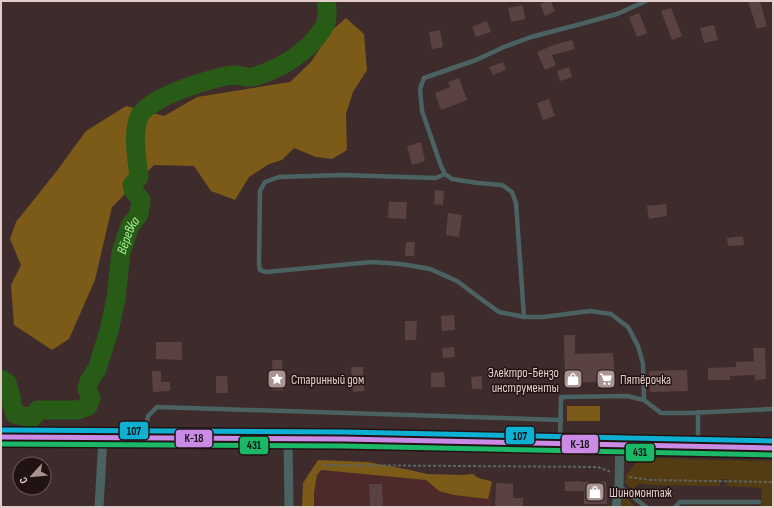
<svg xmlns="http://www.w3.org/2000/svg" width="774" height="508" font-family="'Sofia Sans Condensed',sans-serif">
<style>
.built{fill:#4e2929}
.green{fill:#543c12}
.forest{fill:#7c5a18}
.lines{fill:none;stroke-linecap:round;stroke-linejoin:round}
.river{stroke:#285c16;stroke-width:19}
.building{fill:#5a4142}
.path{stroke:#5c6464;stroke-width:2;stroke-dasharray:3 2;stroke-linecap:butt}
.lane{stroke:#4b6262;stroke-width:4.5}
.street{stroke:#4b6262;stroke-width:9}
.primary{stroke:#4c6d6f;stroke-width:14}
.bus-1-casing{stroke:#221313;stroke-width:8}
.bus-2-casing{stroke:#221313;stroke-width:8}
.bus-3-casing{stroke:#221313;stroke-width:8}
.bus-1{stroke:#ca8be6;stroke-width:5}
.bus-2{stroke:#1ab867;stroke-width:5}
.bus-3{stroke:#0dafd3;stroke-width:5}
.labels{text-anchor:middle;stroke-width:3;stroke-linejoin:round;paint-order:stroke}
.poi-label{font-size:13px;fill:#e3cccb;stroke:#221313;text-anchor:start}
.water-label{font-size:14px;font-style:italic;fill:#a1f18d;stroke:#221313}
.line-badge{stroke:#221313;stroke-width:1.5}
.pale-badge-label{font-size:11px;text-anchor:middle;font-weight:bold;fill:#111}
</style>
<rect width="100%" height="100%" fill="#3e2c2c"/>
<path class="built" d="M321,470L492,486V507H314V492L317,475Z"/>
<path class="green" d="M658,458L710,460L773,461V507H761L762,488L727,486V479H721L720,486L648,485L640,483L633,489L625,483L626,475L636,463L642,460Z
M622,496L626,497L635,507H621Z"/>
<path class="forest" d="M346,18L364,34L367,70L353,92L346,114L347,150L332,159L316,157L294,148L282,160L269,164L249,177L235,200L211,191L194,166L154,165L112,207L95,280L69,339L52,350L14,325L11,285L21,265L10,239L16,222L56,172L86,131L126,106L164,116L197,97L290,82L311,62L331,31Z
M567,406H600V421H567Z
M318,460L368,462L410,470L427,474L462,475L473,474C481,481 484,478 492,482L488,499L454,495L439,491L426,480L321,470L317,475L314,492V507H302L303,483Z"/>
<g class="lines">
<path class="river" id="s1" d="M1,379L7,383L11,397L12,405L15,414L22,416L33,417L38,410H78L88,406L91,398L87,389L89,381L97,369L109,331L116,298L121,252L130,226L139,214L141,200L133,190L132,185L139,177C137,158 132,135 139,117C146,98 215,76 234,75C240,75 247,78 252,77C279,70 307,53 322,30C323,28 326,25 326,22C328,16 327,7 326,1"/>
</g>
<path class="building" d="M549,1H551L555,11L545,16L540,4Z
M748,1H760L767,26L757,29Z
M523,5L525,19L511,22L508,8Z
M671,8L682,36L672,40L661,11Z
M639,13L647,33L637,37L629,17Z
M487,21L491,32L476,37L472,27Z
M714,25L718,40L704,43L700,28Z
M440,30L443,47L432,49L429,32Z
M572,40L575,49L552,55L556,65L545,70L537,52L554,45Z
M503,62L506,70L493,75L489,67Z
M569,67L572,77L560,81L557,71Z
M459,78L467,100L441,110L435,93L450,87L448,82Z
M549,99L555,116L543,120L537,103Z
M421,142L425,161L412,165L407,146Z
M435,190L444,191L443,205L434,204Z
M389,202H407L406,219L388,218Z
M666,204L667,216L649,219L647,206Z
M448,213L462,215L459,237L446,235Z
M743,236L744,245L728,246L727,238Z
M406,242H415L414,256H405Z
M454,315L455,330L442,331L441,316Z
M405,321H417L416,340H405Z
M564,335H575V354L613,353L615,381L565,383Z
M156,342H182V360L156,359Z
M454,347L455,357L443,358L442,348Z
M753,348H765L766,379L755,380V375L730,376V380H708V368L736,367V362L754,361Z
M272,360H282L283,390H273Z
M351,367H363L364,391L353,392Z
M687,370L688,391L650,392L649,371Z
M152,371H161V382H170V391L153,392Z
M444,372L445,387H431V373Z
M216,376H227L228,393H216Z
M482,376V389H472L471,377Z
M581,481V482H606L607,504H584V491H565V482Z
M496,483L513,484V498H523V507H495Z
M369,484H382L383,507H370Z"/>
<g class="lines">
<path class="path" d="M323,465L598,467L611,472
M629,477L650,480L773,482"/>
<path class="lane" d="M445,174L436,178L342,175L279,177L265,182L260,191L259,264L260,270L266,272L372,262L401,264L430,269L457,281L481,299L499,312L524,317H543L590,311L611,314L628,327L638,346L643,364L644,400
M524,317L516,203L512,192L502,185L478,183L452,179L445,174L441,166L422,111L420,89L424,78L476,60L504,47L531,37L577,25L617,14L646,1
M144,437L148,416L157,407L561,420
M560,443L561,397L627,396L644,400L661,413H690L773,409
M698,445V412
M619,486L646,507
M675,507L680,502H759"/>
<path class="street" d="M288,439L289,507
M99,507L103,438
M616,507L619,486L620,444"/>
<path class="primary" d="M1,437L344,439L773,448"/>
<g class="bus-1-casing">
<path id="bus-1" d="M1,437L344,439L773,448"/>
</g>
<g class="bus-2-casing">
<path id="bus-2" d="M1,444L344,446L773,455"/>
</g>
<g class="bus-3-casing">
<path id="bus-3" d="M1,430L344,432L773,441"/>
</g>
<use href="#bus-1" class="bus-1"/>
<use href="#bus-2" class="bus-2"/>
<use href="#bus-3" class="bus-3"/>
</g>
<defs>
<g id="sight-square" transform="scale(1)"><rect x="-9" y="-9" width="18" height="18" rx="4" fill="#a99493" stroke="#221313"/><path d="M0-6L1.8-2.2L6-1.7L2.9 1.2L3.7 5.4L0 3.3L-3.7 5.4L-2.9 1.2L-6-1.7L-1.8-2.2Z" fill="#fff"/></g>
<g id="shop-square" transform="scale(1)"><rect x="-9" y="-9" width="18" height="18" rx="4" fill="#a99493" stroke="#221313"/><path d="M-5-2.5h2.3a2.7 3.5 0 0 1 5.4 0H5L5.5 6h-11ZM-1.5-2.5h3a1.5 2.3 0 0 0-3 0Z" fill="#fff"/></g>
<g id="supermarket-square" transform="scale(1)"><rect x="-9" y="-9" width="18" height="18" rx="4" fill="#a99493" stroke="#221313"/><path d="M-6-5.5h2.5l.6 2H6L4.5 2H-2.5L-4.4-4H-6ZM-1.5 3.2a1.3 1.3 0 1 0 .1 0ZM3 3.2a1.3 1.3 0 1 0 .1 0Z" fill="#fff"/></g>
</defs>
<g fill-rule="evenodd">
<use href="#sight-square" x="277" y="379"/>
<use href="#shop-square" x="573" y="379"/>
<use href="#supermarket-square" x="606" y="379"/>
<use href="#shop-square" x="595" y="492"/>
</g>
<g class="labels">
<g class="poi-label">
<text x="559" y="377" text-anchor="end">Электро-Бензо<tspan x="559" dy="15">инструменты</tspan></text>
<text x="291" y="384">Старинный дом</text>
<text x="620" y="384">Пятёрочка</text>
<text x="609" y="497">Шиномонтаж</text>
</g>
<g class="water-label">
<text dy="5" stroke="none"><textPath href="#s1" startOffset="296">Вёревка</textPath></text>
</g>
</g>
<g class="line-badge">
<rect x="119" y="421" width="30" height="19" rx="4" fill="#0dafd3"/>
<rect x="505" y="426" width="30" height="19" rx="4" fill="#0dafd3"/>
<rect x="175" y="429" width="38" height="19" rx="4" fill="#ca8be6"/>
<rect x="561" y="434" width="38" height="20" rx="4" fill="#ca8be6"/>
<rect x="239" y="436" width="30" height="19" rx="4" fill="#1ab867"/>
<rect x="625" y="443" width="30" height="19" rx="4" fill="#1ab867"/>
</g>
<g class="pale-badge-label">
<text x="134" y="435">107</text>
<text x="520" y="440">107</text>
<text x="194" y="442">К-18</text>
<text x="580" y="448">К-18</text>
<text x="254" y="449">431</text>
<text x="640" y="456">431</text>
</g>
<rect width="774" height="508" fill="none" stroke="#e3cccb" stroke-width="4"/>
<g transform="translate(32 476) rotate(243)"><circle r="19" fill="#221313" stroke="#6f5d5d"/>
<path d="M0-3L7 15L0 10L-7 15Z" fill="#a99493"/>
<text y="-6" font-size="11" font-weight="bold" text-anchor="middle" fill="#e3cccb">С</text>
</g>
</svg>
